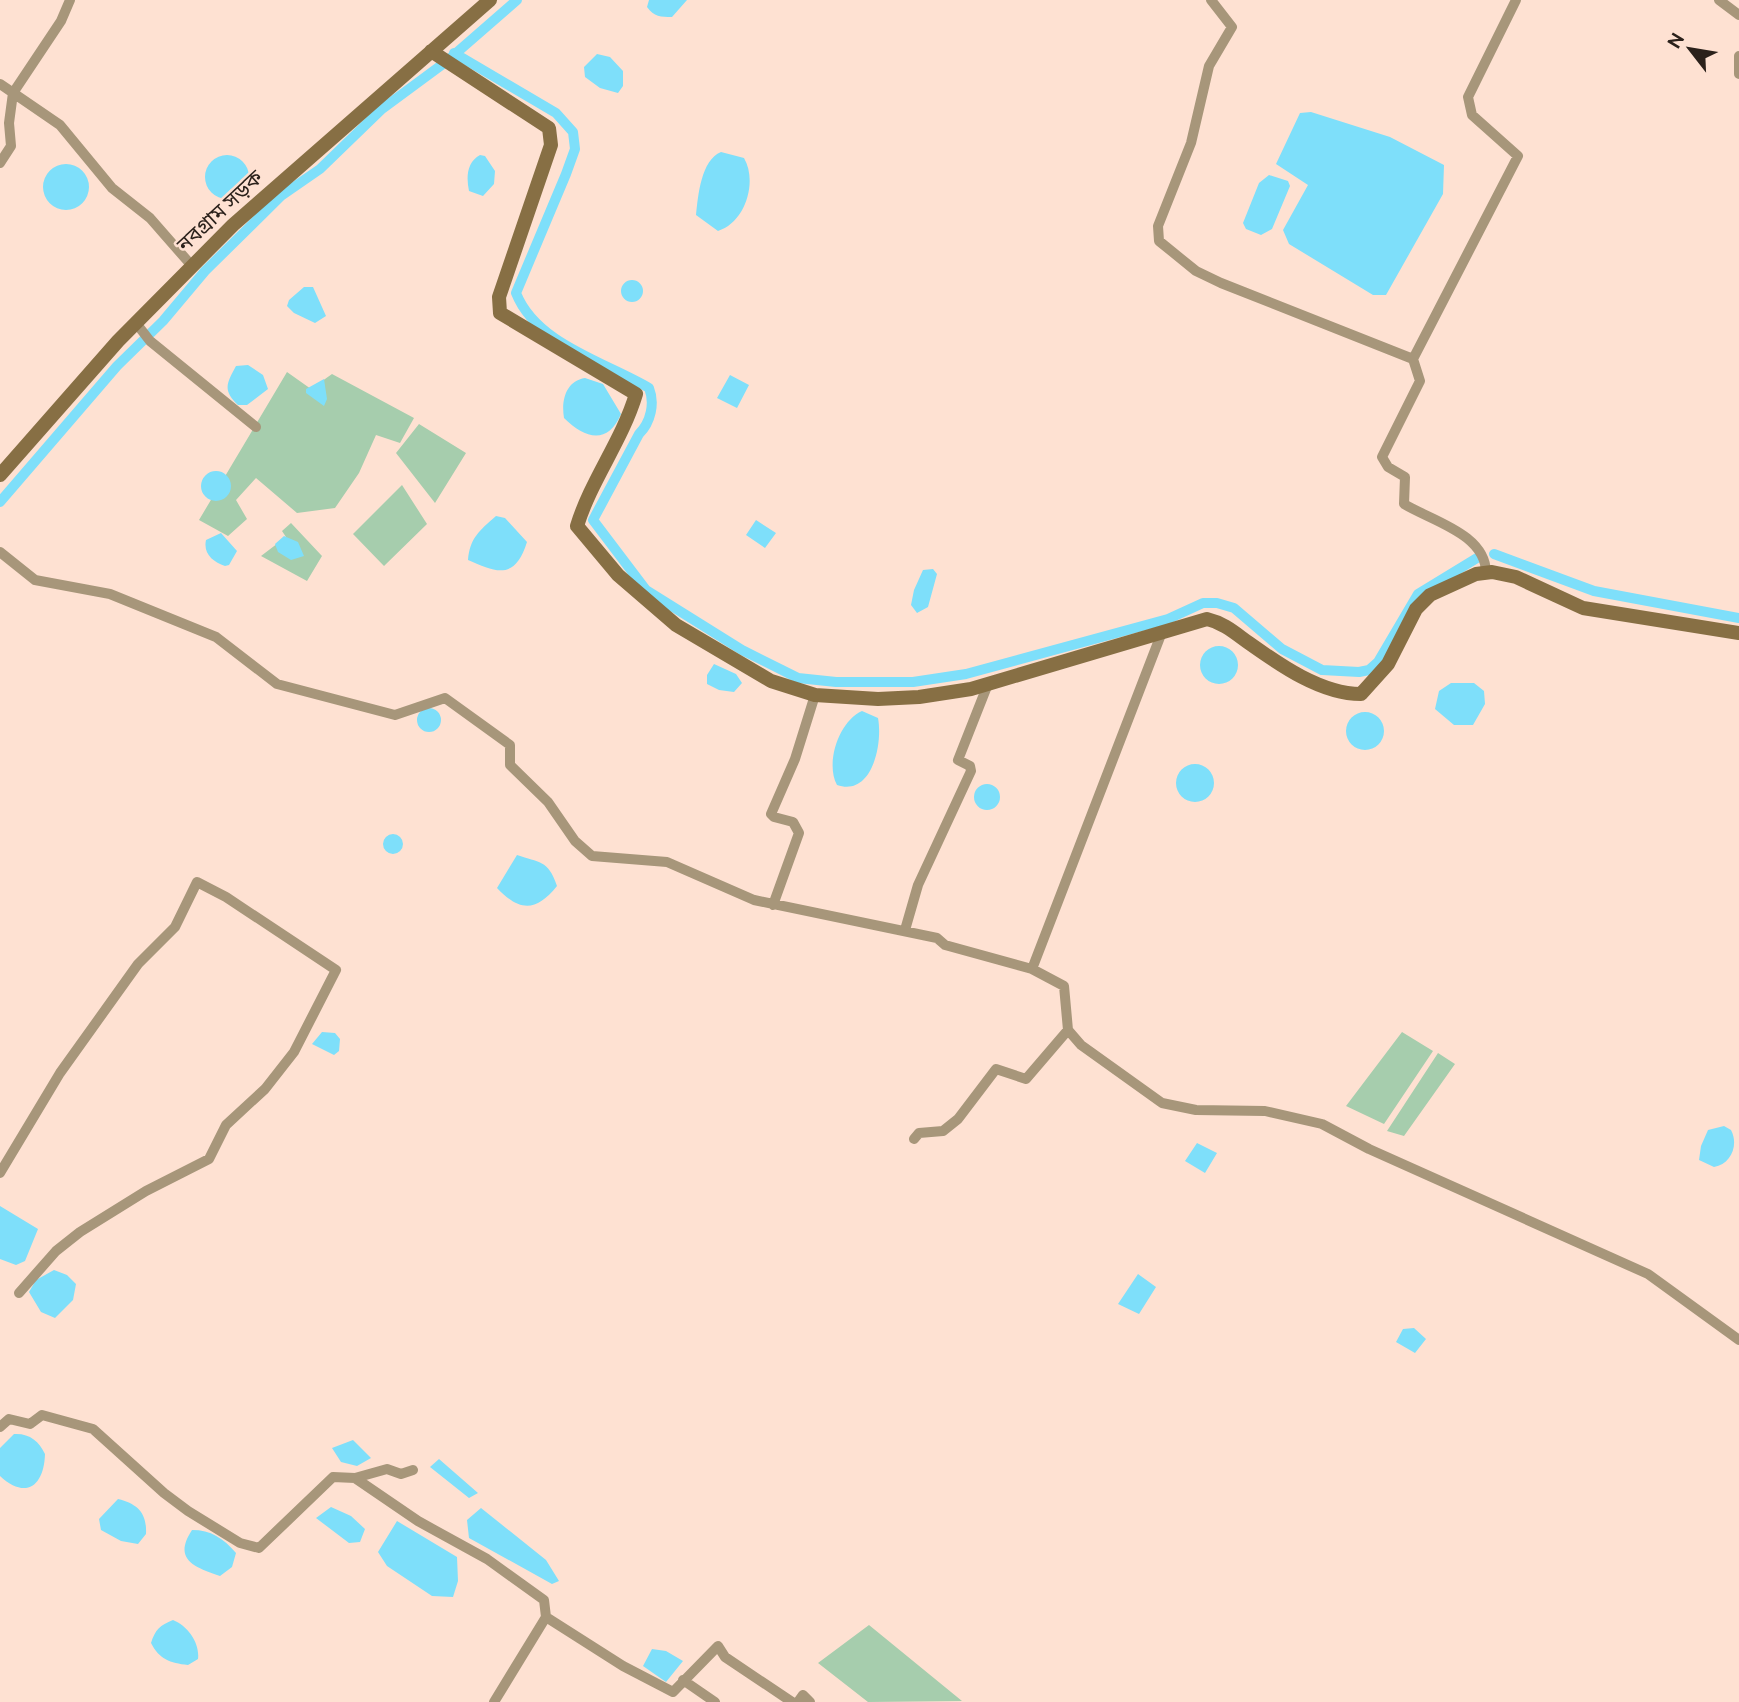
<svg xmlns="http://www.w3.org/2000/svg" width="1739" height="1702" font-family="Ubuntu,'Noto Sans Bengali',sans-serif">
<style>
.green{fill:#a6cdad}
.water{fill:#7edffa}
.lines{fill:none;stroke-linecap:round;stroke-linejoin:round}
.canal{stroke:#7edffa;stroke-width:10}
.street{stroke:#a7967a;stroke-width:10}
.secondary{stroke:#876f44;stroke-width:14}
.labels{text-anchor:middle;stroke-width:5;stroke-linejoin:round;paint-order:stroke}
.street-label{font-size:21px;fill:#2b211b;stroke:#fee1d2}
</style>
<rect width="100%" height="100%" fill="#fee1d2"/>
<path class="green" d="M287,372L311,389L332,374L414,418L400,443L376,435L359,473L335,508L297,513L256,478L236,500L247,519L228,536L199,520Z
M419,424L466,453L435,503L396,453Z
M402,485L427,524L384,566L353,534Z
M291,523L322,556L307,581L261,556L286,537L282,531Z
M1402,1032L1433,1051L1384,1124L1346,1106Z
M1438,1053L1455,1064L1404,1136L1387,1131Z
M869,1625L962,1701L868,1702L818,1663Z"/>
<path class="water" d="M649,0H687L672,17C661,17 654,17 647,7Z
M597,54L610,57L623,71V86L618,93L600,88L585,77L584,67Z
M1311,112L1390,137L1444,165L1443,194L1386,295H1373L1289,244L1283,230L1308,185L1276,164L1300,113Z
M721,152L744,158C758,182 745,223 718,231L696,215C698,196 701,160 721,152Z
M480,155L485,156L495,171L494,184L483,196L469,191C466,177 467,162 480,155Z
M205 177a22 22 0 1 1 44 0a22 22 0 1 1-44 0Z
M43 187a23 23 0 1 1 46 0a23 23 0 1 1-46 0Z
M1269,175L1288,181L1290,186L1272,229L1261,235L1246,229L1243,223L1259,183Z
M621 291a11 11 0 1 1 22 0a11 11 0 1 1-22 0Z
M304,287H313L326,316L315,323L294,313L287,306L289,300Z
M248,365L263,375L268,389L247,405H238C222,390 227,383 236,366Z
M730,375L749,385L737,408L717,398Z
M585,378L603,384L621,414C608,445 585,439 564,418C561,400 566,381 585,378Z
M324,379L327,399L324,406L306,393V389Z
M201 486a15 15 0 1 1 30 0a15 15 0 1 1-30 0Z
M496,516L505,518L527,542C515,580 497,573 468,560C470,538 479,531 496,516Z
M756,520L776,533L765,548L746,535Z
M221,533L237,551L229,565L225,566C213,562 203,554 206,540Z
M284,536L298,542L304,556L291,560L278,552L275,544Z
M933,569L937,574L928,607L917,613L911,605L914,590L923,570Z
M1200 665a19 19 0 1 1 38 0a19 19 0 1 1-38 0Z
M714,664L736,674L742,683L734,692L719,690L707,684V675Z
M1451,683H1474L1484,691L1485,704L1473,725H1454L1435,709L1439,691Z
M417 720a12 12 0 1 1 24 0a12 12 0 1 1-24 0Z
M862,711L878,718C883,744 872,797 837,785C825,763 839,721 862,711Z
M1346 731a19 19 0 1 1 38 0a19 19 0 1 1-38 0Z
M1176 783a19 19 0 1 1 38 0a19 19 0 1 1-38 0Z
M974 797a13 13 0 1 1 26 0a13 13 0 1 1-26 0Z
M383 844a10 10 0 1 1 20 0a10 10 0 1 1-20 0Z
M517,855C539,863 548,859 557,886C536,912 520,912 497,888Z
M322,1032L335,1033L340,1039L339,1051L334,1055L312,1044Z
M1724,1126L1731,1130C1739,1145 1731,1164 1714,1167L1699,1160L1701,1146L1708,1130Z
M1197,1143L1217,1153L1205,1173L1185,1161Z
M0,1206L38,1229L25,1261L16,1265L0,1259Z
M54,1270L67,1275L76,1284L73,1300L55,1318L41,1312L29,1292L36,1280Z
M1138,1274L1156,1287L1139,1314L1118,1304Z
M1414,1328L1426,1339L1415,1353L1396,1342L1403,1329Z
M14,1434C29,1433 39,1441 45,1454C44,1486 26,1500 0,1476V1448Z
M353,1440L371,1458L357,1466L341,1462L332,1448Z
M439,1459L478,1493L469,1498L430,1467Z
M118,1499C138,1504 147,1513 146,1534L138,1544L121,1541L101,1530L99,1519Z
M331,1507L351,1516L365,1529L360,1542L349,1543L316,1518Z
M481,1508L546,1560L559,1581L552,1584L469,1538L467,1520Z
M397,1521L457,1557L458,1581L453,1597L432,1596L387,1566L378,1552Z
M192,1530C211,1530 223,1538 236,1553L232,1567L220,1576C193,1567 173,1559 192,1530Z
M173,1620C188,1626 200,1643 198,1659L188,1665C170,1663 159,1659 151,1643C155,1630 160,1625 173,1620Z
M652,1649L666,1651L683,1661L666,1682L643,1666Z"/>
<g class="lines">
<path class="canal" d="M454,53L556,113L573,132L575,149L566,174L516,293C536,344 605,362 649,388C655,403 651,422 639,434L593,520L646,590L742,650L798,678L836,682H913L966,674L1168,619L1203,603H1217L1234,608L1282,649L1322,670L1359,672L1369,670L1378,662L1418,594L1477,558
M0,502L117,366L163,321L205,271L281,196L320,169L382,109L447,61L517,0
M1494,554L1594,591L1739,618"/>
<path class="street" d="M1211,0L1232,27L1209,66L1191,143L1158,226L1159,241L1196,271L1221,283L1413,359L1420,381L1382,457L1388,467L1405,477L1404,504C1432,521 1486,534 1486,573
M1719,0L1739,15
M1739,56V74
M0,84L60,125L112,188L150,218L192,266
M0,163L11,146L9,123L13,93L61,21L70,0
M136,323L150,341L256,427
M1413,359L1518,156L1472,115L1468,97L1516,0
M0,552L35,580L110,594L216,637L277,684L395,715L445,698L510,745V765L548,802L575,841L592,856L667,862L754,900L937,938L945,945L1032,969L1064,986L1068,1030L1081,1045L1162,1103L1196,1110L1265,1111L1322,1124L1369,1149L1648,1274L1739,1340
M773,905L799,833L793,822L774,817L771,814L795,759L815,695
M905,930L918,885L971,771L970,766L958,760L988,684
M1032,969L1162,632
M914,1139L919,1133L943,1131L958,1119L996,1069L1026,1079L1068,1030
M0,1173L60,1073L138,964L175,927L197,882L226,897L336,970L294,1052L265,1089L226,1125L209,1159L146,1191L80,1232L56,1251L19,1293
M0,1427L9,1419L30,1424L42,1415L93,1429L164,1493L188,1511L240,1543L259,1548L333,1477L355,1478L418,1521L487,1559L544,1600L546,1617L494,1702
M355,1478L387,1469L401,1474L413,1470
M546,1617L623,1666L673,1692L718,1646L725,1657L792,1702
M683,1680L715,1702
M798,1702L803,1695L810,1702"/>
<path class="secondary" d="M431,51L549,128L551,145L499,297L500,313L636,394C622,441 591,480 577,526L618,575L676,625L771,681L815,695L878,699L919,697L971,689L1207,619C1224,623 1235,633 1249,643C1280,665 1321,694 1361,694L1388,664L1416,609L1430,595L1476,574L1492,572L1516,577L1583,608L1739,633
M0,475L118,341L233,225L490,0"/>
</g>
<g class="labels">
<g class="street-label">
<text transform="translate(220 211) rotate(-43)" y="7">নবগ্রাম সড়ক</text>
</g>
</g>
<g transform="translate(1690 49) rotate(301)" stroke="#fee1d2" stroke-width="5" paint-order="stroke">
<path d="M0-5L12 26L0 18L-12 26Z" fill="#2b211b"/>
<text y="-10" font-size="19" font-weight="bold" text-anchor="middle" fill="#2b211b">N</text>
</g>
</svg>
